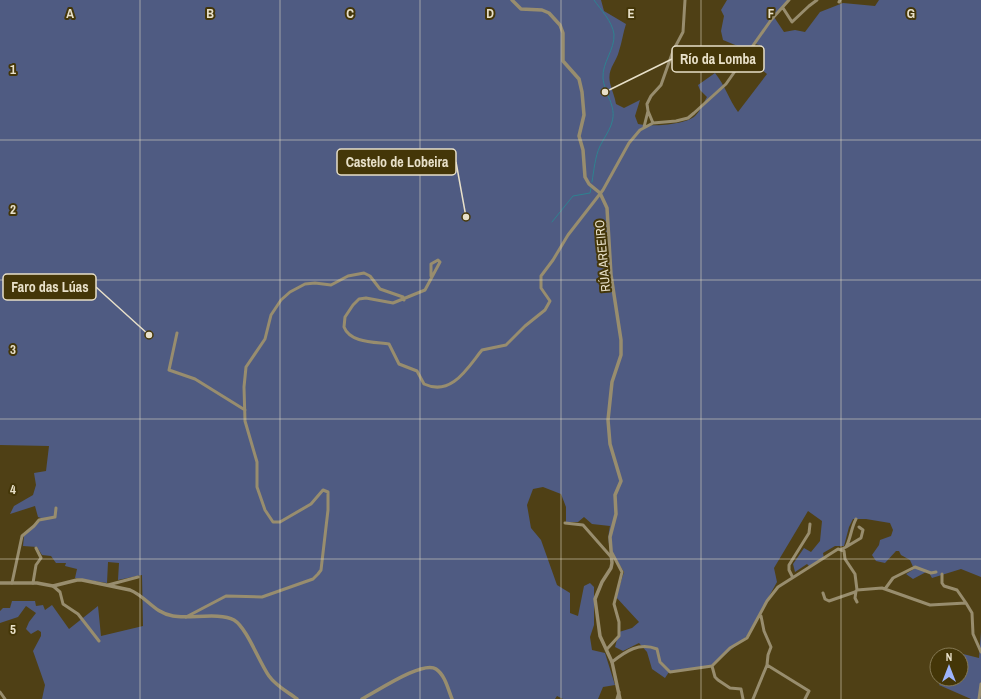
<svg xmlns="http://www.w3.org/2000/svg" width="981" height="699" font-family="'Archivo Narrow',sans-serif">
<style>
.green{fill:#4f5b82}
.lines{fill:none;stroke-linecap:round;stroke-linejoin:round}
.stream{stroke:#2e8290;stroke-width:1}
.minor{stroke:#988d6e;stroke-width:3}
.tertiary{stroke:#988d6e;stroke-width:3.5}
.grid{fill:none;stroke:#e8e0c9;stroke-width:1;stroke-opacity:0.55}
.labels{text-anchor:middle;stroke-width:4;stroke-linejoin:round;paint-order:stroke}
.street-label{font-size:13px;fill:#e8e0c9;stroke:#443608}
.grid-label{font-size:13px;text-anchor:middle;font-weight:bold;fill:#e8e0c9;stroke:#443608;stroke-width:4;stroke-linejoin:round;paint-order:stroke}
.leader{fill:none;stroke:#e8e0c9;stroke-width:1.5}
.callout-dot{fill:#e8e0c9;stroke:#443608;stroke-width:1.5}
.callout{fill:#443608;stroke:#e8e0c9;stroke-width:1.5}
.callout-label{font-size:14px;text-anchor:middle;font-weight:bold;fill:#e8e0c9}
</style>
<rect width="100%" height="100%" fill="#4f4015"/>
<path class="green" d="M0,0H601L604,11L626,24C623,33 622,42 619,51C616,63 607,69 610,83C612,91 615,97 616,104L624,108L640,100L635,116L638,124C651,127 685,125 695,116C700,111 704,102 707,97L700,90L698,85L715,73C725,85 729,100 738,112L767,74L758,67L759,58L763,55L759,45L755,44L745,49L723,40L721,31L724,16L721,10L727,0H789L774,17L784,32L795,30L805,32L820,12L843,3L875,6L879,0H981V577L961,569L932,578L928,571L913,579L906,574L914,569L910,560L901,555L899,551H896L885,563L876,561L872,555L879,545L880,540L891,536L893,530L890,523L866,519H853L849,527L844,546H835L823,553L824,558L810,567L807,564L795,572L793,564L804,548L811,552L820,541L822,521L808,511L774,568L777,582L747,636L712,666L669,672L665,678L652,669L647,652L639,643L623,651L615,647L619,632L632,628L639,622L616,597L624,572C613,553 605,549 610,526L592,524L584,517L578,522H566V507L561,494L543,487L533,489L527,505L531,528L541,540L557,585L570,593V613L578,616L584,586L590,583L594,587V625L590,637L592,650L605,653L615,685L603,687L598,699H563L557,696L555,699H42L45,685L33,651L41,636V632L38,630L31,634L26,629L29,622L36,613L26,606L18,617L0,623V611L3,608H10L12,601H35L36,606L43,605L45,610L52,605L69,629L98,606L101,636L143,626L142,575L118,580L119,563L108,562L107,583L75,578L77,569L65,566L66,563H56L51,556L42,555L37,547L23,546L24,536L40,521L41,518L38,517L35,506L10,514L14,506L33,495L36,485L34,473L46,471L49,446L0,445Z
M981,632V699H971L939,685L943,679H961V655H958L959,653L979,658Z"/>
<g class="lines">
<path class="stream" d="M592,182C594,170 595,157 600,146C604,138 610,130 612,122C617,106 604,93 603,78C602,62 615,50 614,34C612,21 601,10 594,0
M552,222L573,196L590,193L591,188"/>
<path class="minor" d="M839,2L840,0
M783,8L792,22L809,6L817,0
M653,123L648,111L647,104L651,96L661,85L673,51L683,32L685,0
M644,127L648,111
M431,276V264L438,260L440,262L425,290L393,303L366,298L359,299L353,305L345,317L344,327C350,343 375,342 389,344L399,364L417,371L424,384C452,397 468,367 482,350L506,345L525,326L545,310L550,301L541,288V276L553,260L568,235L603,190L629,143L640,130L653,123L676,121L688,118L694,113L726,84L771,20L789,0
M177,333L169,370L195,379L245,410
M565,523L583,525L612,558
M846,547L861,538L863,530L859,527
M842,549L846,547C851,538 851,528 856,519
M942,574V583L944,586L957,590L966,603
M792,576L789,570V565L809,533L810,524
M12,583L22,536L34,526L39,520L55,517L56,508
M33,583L36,565L41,558L36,548
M108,585L138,577
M53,586L60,592L63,604L78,614L99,641
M885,589L893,578L915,567L931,573L936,572
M856,591L855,598L857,602
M823,593L825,599L829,601L855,592
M186,617L226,596L262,597L313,579L318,574L321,570L328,510V492L323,490L311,504L280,522H273L265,510L257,487V462L245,421L244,387L246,367L265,339L271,315L281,300L290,292L305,284L315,283L331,285L348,276L364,273L370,276L380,289L403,297L404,300
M607,649L619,636V622L614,604L622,572L612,553
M612,662C626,651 639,642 657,649L660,662L670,672L712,666
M767,665L809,691L805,699
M0,692L5,699
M617,699L619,692
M743,699L741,689L730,688L718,680L715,677L712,666L730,648L747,638L767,601L778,587L838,549L844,551L845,559L855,574L857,590L882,588L930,605L966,603L972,613L973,634L981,652
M753,699L767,665L768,655L771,647L764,631L761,616
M979,699L981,684"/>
<path class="tertiary" d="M512,0L521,9L542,10L549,13L560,25L563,33V61L579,79L582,92L584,115L579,136L583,150L585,177L589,184L600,193L607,208L611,275L621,340V355L612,382L608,420L610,444L621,481L615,495L616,514L610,537L612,563L611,568L602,582L595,599L600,636L612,662L620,699
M0,583H37L53,586L77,580H82L130,590C147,597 154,613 173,616C189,619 220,612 234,620C247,628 259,662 269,676C276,686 288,692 297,699
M362,699C376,692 423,660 436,669C445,675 448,689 452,699"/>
</g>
<path class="grid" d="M140,0V699M280,0V699M420,0V699M561,0V699M701,0V699M841,0V699M0,140H981M0,280H981M0,419H981M0,559H981"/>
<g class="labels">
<g class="street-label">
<text transform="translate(602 256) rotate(-95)" y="5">RÚA AREEIRO</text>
</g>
</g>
<g class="grid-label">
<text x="70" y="18">A</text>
<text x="210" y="18">B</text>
<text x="350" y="18">C</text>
<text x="490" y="18">D</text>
<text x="631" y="18">E</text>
<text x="771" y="18">F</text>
<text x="911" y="18">G</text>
<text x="13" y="74">1</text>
<text x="13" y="214">2</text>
<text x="13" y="354">3</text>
<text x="13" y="494">4</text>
<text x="13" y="634">5</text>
</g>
<path class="leader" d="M605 92L672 59M466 217L456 162M149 335L96 287"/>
<g class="callout-dot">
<circle cx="605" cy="92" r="4"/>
<circle cx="466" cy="217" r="4"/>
<circle cx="149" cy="335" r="4"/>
</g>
<g class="callout">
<rect x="672" y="46" width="92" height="26" rx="4"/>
<rect x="337" y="149" width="119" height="26" rx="4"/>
<rect x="3" y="274" width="93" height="26" rx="4"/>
</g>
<g class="callout-label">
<text x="718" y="64">Río da Lomba</text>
<text x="397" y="167">Castelo de Lobeira</text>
<text x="50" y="292">Faro das Lúas</text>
</g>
<g transform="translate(949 667)"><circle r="19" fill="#443608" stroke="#867a55"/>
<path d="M0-3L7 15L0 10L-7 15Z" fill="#9db4fd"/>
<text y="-6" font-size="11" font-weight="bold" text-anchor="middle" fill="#e8e0c9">N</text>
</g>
</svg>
